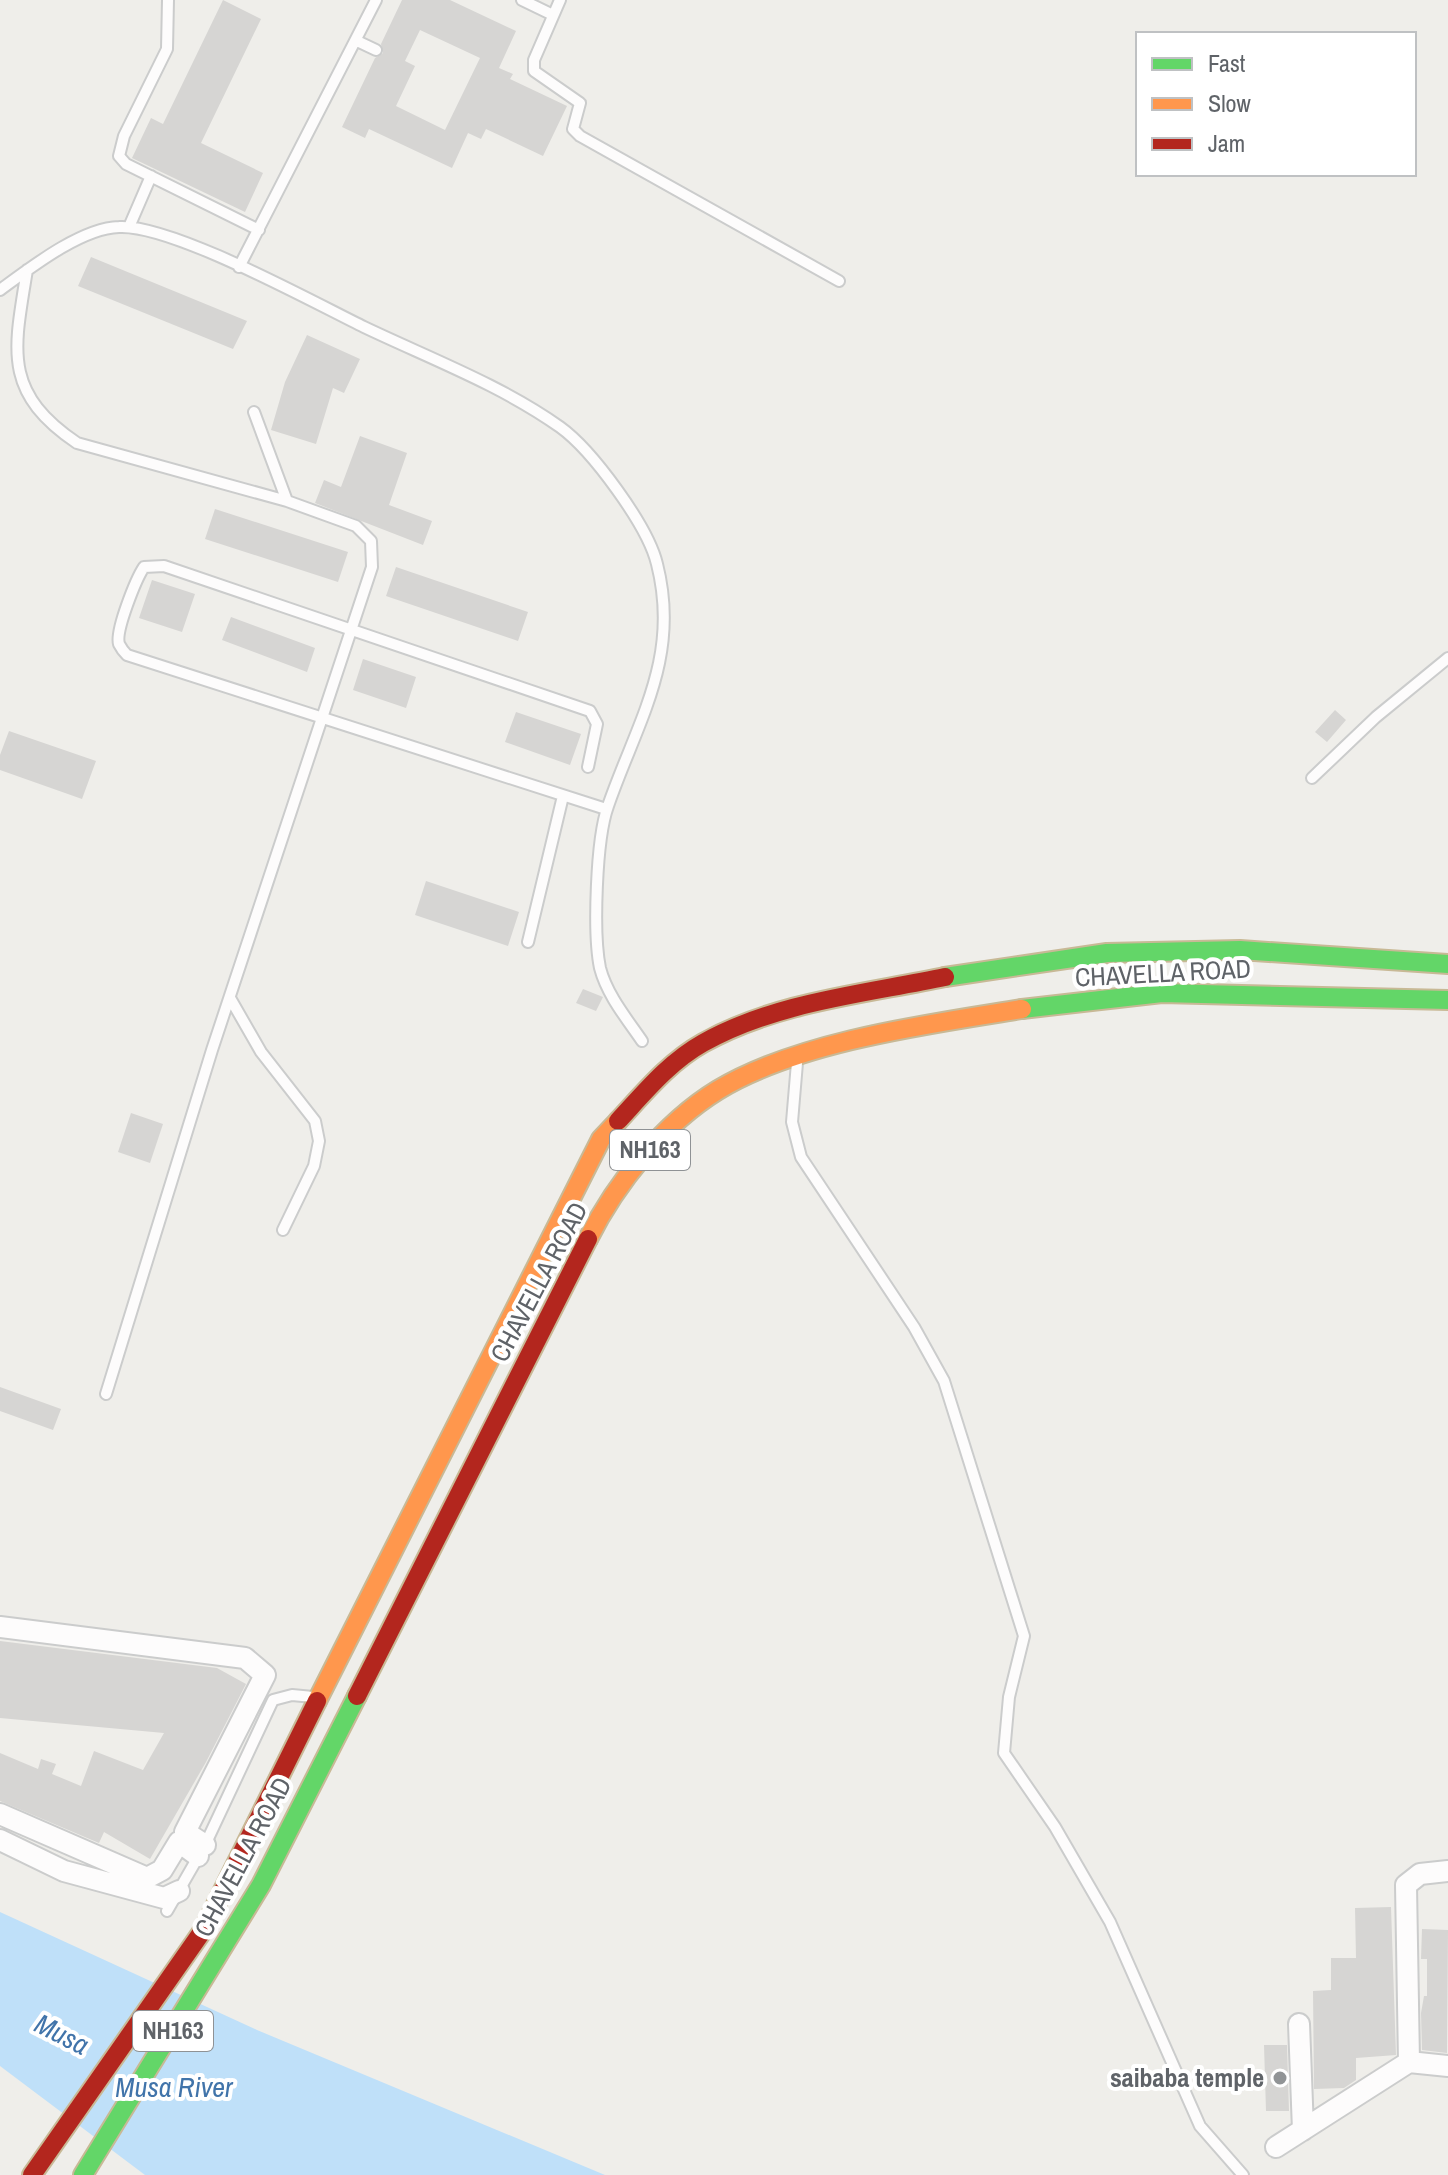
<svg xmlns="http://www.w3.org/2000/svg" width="1448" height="2175" font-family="'Archivo Narrow',sans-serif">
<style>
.water{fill:#bfe0f9}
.building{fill:#d6d5d3;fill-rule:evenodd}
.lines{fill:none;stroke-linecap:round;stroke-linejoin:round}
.lane-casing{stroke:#cbcccc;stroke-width:14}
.street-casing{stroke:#cbcccc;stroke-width:24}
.fast-casing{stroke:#c8b996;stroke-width:22}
.slow-casing{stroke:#c8b996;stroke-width:22}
.jam-casing{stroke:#c8b996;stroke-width:22}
.lane{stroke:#fdfcfc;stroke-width:10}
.street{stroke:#fdfcfc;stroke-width:20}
.fast{stroke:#63d668;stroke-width:18}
.slow{stroke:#ff974d;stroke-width:18}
.jam{stroke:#b3261e;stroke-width:18}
.poi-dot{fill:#919496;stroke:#fff;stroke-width:3}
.labels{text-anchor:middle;stroke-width:8;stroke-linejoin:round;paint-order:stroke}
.shield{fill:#fff;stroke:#8f9295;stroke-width:2}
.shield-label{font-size:24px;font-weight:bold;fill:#5f6368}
.street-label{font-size:26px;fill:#5f6368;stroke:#fff}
.poi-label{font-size:26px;font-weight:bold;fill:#5f6368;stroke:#fff;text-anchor:end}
.water-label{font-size:28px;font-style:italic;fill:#4174aa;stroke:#fff}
</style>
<rect width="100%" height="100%" fill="#efeeea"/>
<path class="water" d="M0,1912L257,2030L605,2175H145L0,2066Z"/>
<path class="building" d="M223,0L261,19L201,143L263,173L245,212L132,158L151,118L163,124Z
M402,0H450L516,31L499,68L513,74L510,79L567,106L543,156L486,129L481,139L468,133L452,168L369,129L365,138L342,127L375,58L383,53L381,44ZM420,30L480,58L445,130L396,106L415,66L405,61Z
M91,257L247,321L233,349L78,286Z
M307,335L360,359L344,393L333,388L316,444L271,430L285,382Z
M360,436L407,453L389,505L432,521L423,545L315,503L324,480L341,487Z
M215,509L348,552L338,582L205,539Z
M396,567L528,612L518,641L386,596Z
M152,580L195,594L182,632L139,618Z
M231,617L315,648L307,672L222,640Z
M363,659L416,677L406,708L353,690Z
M1335,710L1346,720L1327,742L1315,732Z
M516,712L581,734L570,765L505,742Z
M9,731L96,761L82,799L0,770V755Z
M426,881L519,912L508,946L415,915Z
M583,989L603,997L596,1011L576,1003Z
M131,1113L163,1124L150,1163L118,1152Z
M0,1387L61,1409L53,1430L0,1411Z
M0,1641L217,1668L246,1684L206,1762L150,1859L104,1832L99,1843L0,1801V1753L38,1769L41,1759L56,1764L52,1774L81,1786L94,1751L143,1770L164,1733L0,1718Z
M1391,1907L1396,2055L1356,2058V2080L1344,2088L1314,2089L1313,1991L1331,1990V1958H1356L1355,1908Z
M1422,1929L1448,1930L1447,2053L1422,2050L1421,2013L1424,1996H1427V1959H1421Z
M1264,2045H1287L1289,2111H1266Z"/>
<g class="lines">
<g class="lane-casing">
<path id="lane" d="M168,0L167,49L124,136L119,156L126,164L259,230
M522,0L553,15
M560,0L534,60V71L580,103L573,129L580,136L839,281
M357,41L376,50
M129,227L151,176
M239,267L376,0
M27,270C14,350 2,392 77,443L287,501
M0,290C30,268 81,228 119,227C171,224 311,301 364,327C429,358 501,385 560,427C592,450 648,526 657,564C681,658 637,722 608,806C596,839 593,934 600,968C607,995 627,1019 642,1041
M588,767L597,724L590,711L164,566L144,567C136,579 115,631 119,644C121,648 124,652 127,655L606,809
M1312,778L1376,717L1448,658
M528,942L563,796
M230,998L261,1052L315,1121L319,1141L314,1166L283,1230
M797,1063L792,1122L801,1157L914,1327L944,1381L1024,1636L1009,1697L1004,1753L1055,1827L1110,1922L1200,2126L1243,2175
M106,1394L212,1050L372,567L371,541L356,526L287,501L254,412
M167,1911L205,1845L273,1700L292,1695L313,1697"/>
</g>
<g class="street-casing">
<path id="street" d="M0,1627L245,1658L265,1675L185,1832L205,1845
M0,1814L147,1878L162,1870L179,1842L198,1856
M0,1840L64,1871L164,1898L179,1891
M1299,2024L1303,2130
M1409,2062L1406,1885L1420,1874L1448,1871
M1276,2147L1409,2062L1448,2066"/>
</g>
<g class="fast-casing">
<path id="fast" d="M945,977L1107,953L1240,950L1448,964
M1022,1009L1162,993L1448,1000
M83,2175L261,1885L357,1696"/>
</g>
<g class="slow-casing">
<path id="slow" d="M588,1239C616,1183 664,1123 718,1090C799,1041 930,1024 1022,1009
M317,1701L601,1139L618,1121"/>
</g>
<g class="jam-casing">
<path id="jam" d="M618,1121C644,1093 669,1062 703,1043C776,1002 864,994 945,977
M357,1696L588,1239
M32,2175L204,1929L317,1701"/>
</g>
<use href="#lane" class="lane"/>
<use href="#street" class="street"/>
<use href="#fast" class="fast"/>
<use href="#slow" class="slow"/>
<use href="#jam" class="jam"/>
</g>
<circle class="poi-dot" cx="1280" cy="2078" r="8"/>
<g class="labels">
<g class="shield">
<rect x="610" y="1130" width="80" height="40" rx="6"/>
<rect x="133" y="2011" width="80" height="40" rx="6"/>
</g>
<g class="shield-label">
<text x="650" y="1158">NH163</text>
<text x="173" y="2039">NH163</text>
</g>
<g class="street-label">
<text transform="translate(1163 973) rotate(-3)" y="9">CHAVELLA ROAD</text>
<text transform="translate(539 1282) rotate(-62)" y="9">CHAVELLA ROAD</text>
<text transform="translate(243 1857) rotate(-62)" y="9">CHAVELLA ROAD</text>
</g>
<g class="poi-label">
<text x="1264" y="2087">saibaba temple</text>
</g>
<g class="water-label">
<text transform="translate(62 2034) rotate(27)" y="10">Musa</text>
<text x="174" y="2097">Musa River</text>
</g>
</g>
<rect x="1136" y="32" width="280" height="144" fill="#ffffff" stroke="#bfc1c3" stroke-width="2"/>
<rect x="1152" y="58" width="40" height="12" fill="#63d668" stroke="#bfc1c3" stroke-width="2"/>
<text x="1208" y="72" font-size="24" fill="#5f6368">Fast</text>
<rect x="1152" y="98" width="40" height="12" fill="#ff974d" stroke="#bfc1c3" stroke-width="2"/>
<text x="1208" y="112" font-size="24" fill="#5f6368">Slow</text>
<rect x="1152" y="138" width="40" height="12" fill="#b3261e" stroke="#bfc1c3" stroke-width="2"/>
<text x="1208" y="152" font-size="24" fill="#5f6368">Jam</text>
</svg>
